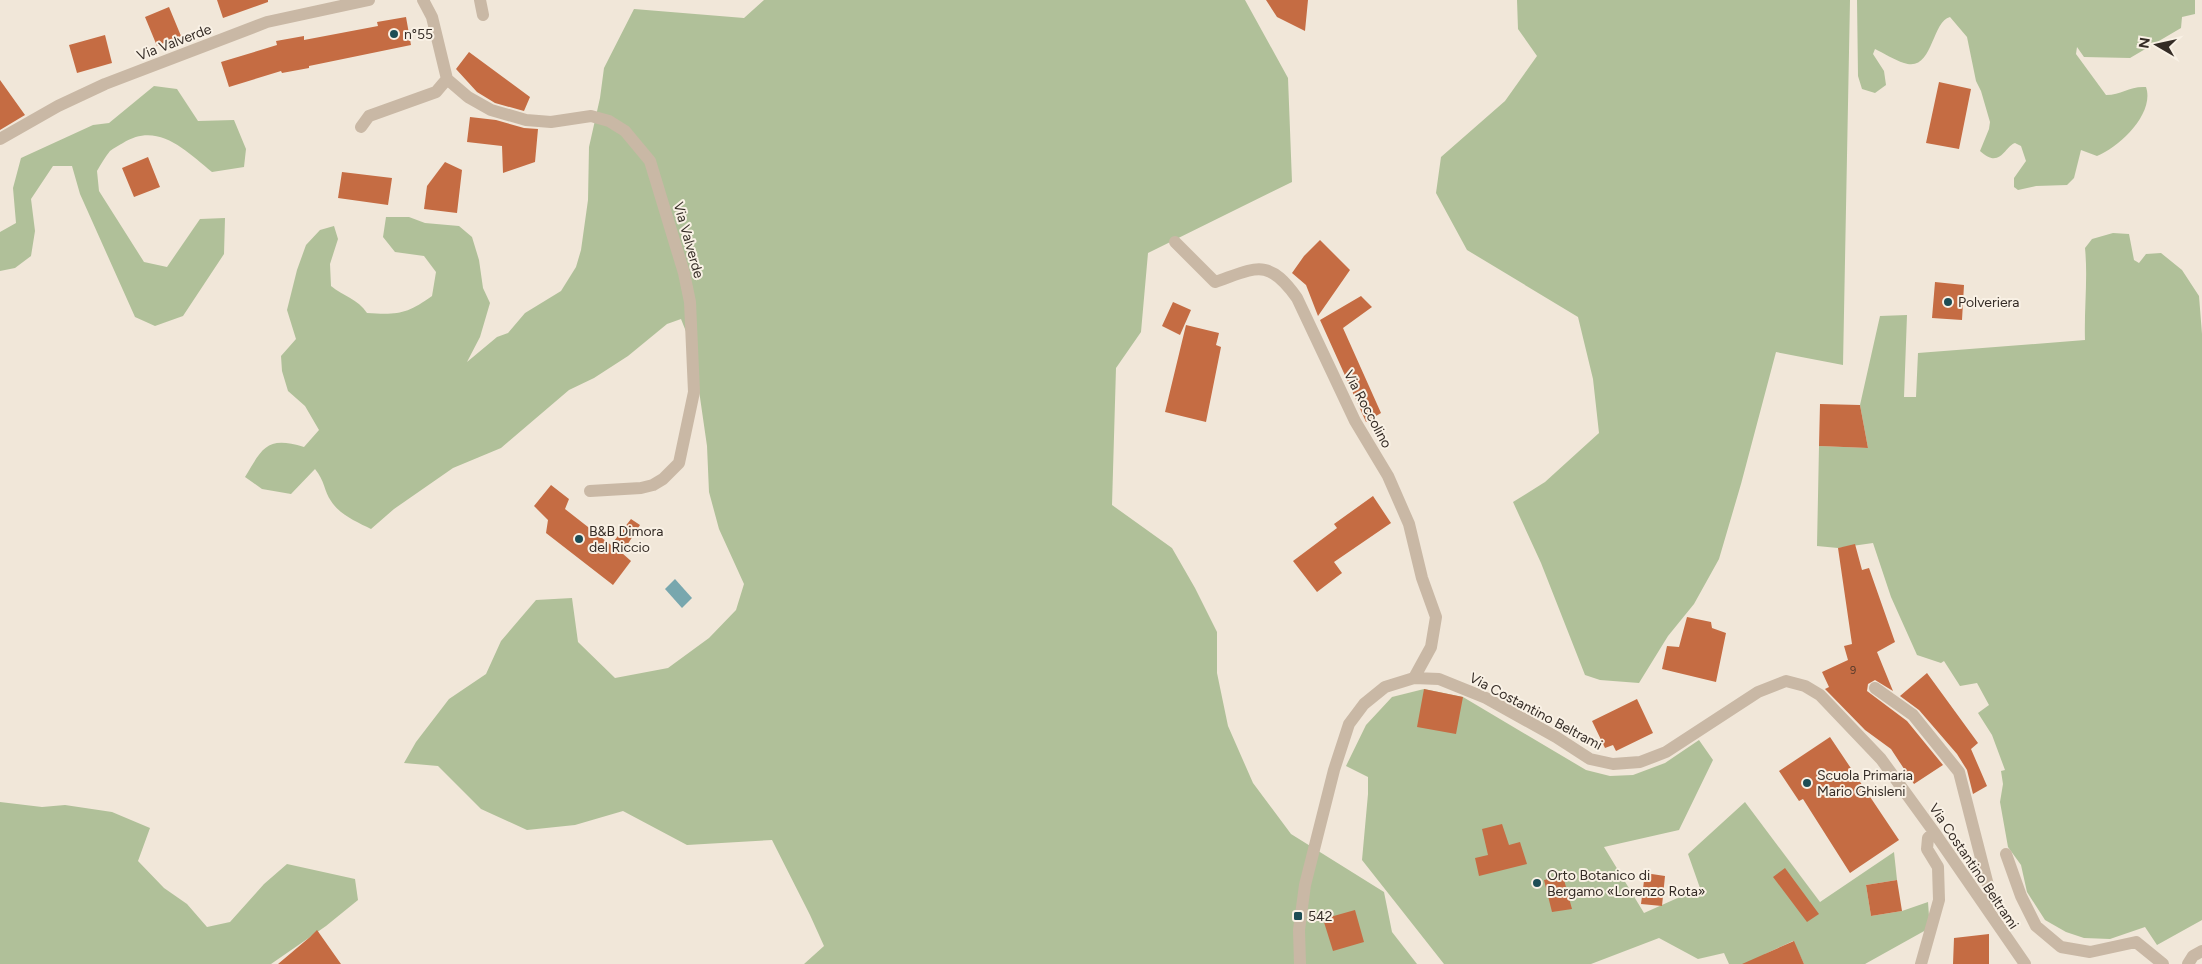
<svg xmlns="http://www.w3.org/2000/svg" width="2202" height="964" font-family="Figtree,sans-serif">
<style>
.green{fill:#b0c099}
.water{fill:#78a7ae}
.building{fill:#c56c43}
.lines{fill:none;stroke-linecap:round;stroke-linejoin:round}
.minor{stroke:#c9b8a5;stroke-width:12}
.poi-dot{fill:#1d4d55;stroke:#f9f1e5;stroke-width:2}
.labels{text-anchor:middle;stroke-width:4;stroke-linejoin:round;paint-order:stroke}
.number-label{font-size:11px;fill:#593c2d}
.poi-label{font-size:14px;fill:#352c26;stroke:#f9f1e5;text-anchor:start}
.street-label{font-size:14px;fill:#352c26;stroke:#f9f1e5}
</style>
<rect width="100%" height="100%" fill="#f1e7d9"/>
<path class="green" d="M764,0H1245L1288,78L1292,182L1148,253L1141,332L1116,368L1112,505L1172,548L1195,588L1217,632V673L1228,726L1253,783L1291,834L1384,892L1392,932L1417,964H804L824,946L810,915L772,840L687,845L623,811L575,825L527,830L481,809L438,766L404,763L416,742L449,699L486,674L501,641L536,600L572,598L578,642L615,678L668,668L709,638L736,610L744,584L719,529L709,492L707,446L693,349L681,319L667,324L628,356L594,378L569,390L501,448L453,468L394,509L371,529C357,522 340,515 331,501C324,491 325,481 315,469L291,494L262,489L245,477C263,447 267,436 304,447L319,430L305,406L288,391L282,371L281,356L296,339L287,310L297,270L306,245L320,230L334,226L338,239L330,264L331,286C343,296 358,299 367,313C398,315 407,314 432,296L436,272L424,256L395,252L383,237L386,217H409L425,223L459,226L472,237L479,260L483,288L490,303L480,337L467,362L497,337L508,333L525,313L561,291L576,267L581,250L588,200L589,147L600,98L604,68L634,9L744,18Z
M1517,0H1850L1843,365L1776,352L1741,484L1719,559L1694,604L1668,636L1639,683L1600,680L1585,675L1541,563L1513,502L1545,482L1599,433L1593,379L1578,317L1467,250L1436,193L1441,157L1505,101L1537,56L1518,29Z
M1857,0H2195V14L2182,17L2181,28L2130,58L2084,57L2077,47L2076,54L2106,95C2122,95 2129,86 2146,87C2155,113 2120,147 2097,156L2081,150L2074,178L2067,185L2036,186L2018,190L2014,187V178L2026,161L2021,146L2015,143C2005,146 2000,170 1980,151L1989,129L1990,122L1981,91L1976,81L1967,37L1950,17C1931,22 1933,73 1904,63C1894,60 1884,53 1875,49L1873,54L1884,71L1886,85L1875,93L1862,89L1858,76Z
M154,86L177,89L198,121L234,120L246,149L244,167L212,172C186,151 158,121 123,143C119,145 114,148 110,151C105,157 101,164 97,171L99,191L144,262L167,267L200,219L225,218L224,254L183,316L155,326L135,317L80,194L72,166H53L31,199L35,231L31,256L15,268L0,271V232L16,223L13,188L21,158L93,125L109,123Z
M2113,233L2129,234L2134,260L2139,263L2146,254L2161,253L2182,270L2199,296L2202,334V920L2157,945L2145,927L2110,939L2084,938L2066,932L2045,920L2027,892L2021,865L2008,847L2000,802L2003,784L2001,771L2005,770L1992,735L1978,713L1989,705L1977,683L1960,686L1944,661L1941,663L1917,655L1891,597L1873,543L1838,548L1817,546L1819,446L1868,448L1860,405L1880,316L1907,315L1904,397H1916L1918,353L2085,340C2084,309 2088,279 2085,248L2092,239Z
M1424,689L1463,697L1586,770L1610,776L1633,775L1665,763L1699,740L1713,760L1679,830L1604,847L1644,913L1700,888L1688,854L1745,802L1820,902L1894,852L1897,880L1866,885L1871,916L1902,911L1928,902L1929,916L1926,930L1865,964H1804L1793,941L1765,954L1769,964H1729L1724,953L1698,959L1659,938L1591,964H1444L1362,860L1368,794V777L1346,766L1366,725L1392,697Z
M0,802L42,807L65,805L112,812L150,828L138,861L164,888L187,904L207,927L230,922L264,884L287,864L355,879L358,900L326,926L271,964H0Z"/>
<path class="water" d="M675,579L692,598L682,608L665,589Z"/>
<path class="building" d="M217,0H268V2L223,18Z
M1266,0H1308L1305,31L1277,17Z
M169,7L181,36L157,46L145,17Z
M406,17L411,45L309,66V68L282,73L281,71L229,87L221,62L277,45L276,41L304,36V40L378,26L377,22Z
M105,35L112,63L77,73L69,45Z
M469,52L530,97L524,111L495,103L477,92L456,69Z
M0,80L25,115L0,130Z
M1939,82L1971,89L1959,149L1926,143Z
M470,117L496,120L524,128L538,129L535,162L503,173L502,146L467,142Z
M148,157L160,187L134,197L122,168Z
M445,162L462,170L457,213L424,209L427,186Z
M342,172L392,178L388,205L338,198Z
M1320,240L1350,270L1318,316L1306,285L1292,273L1304,256Z
M1935,282L1964,285L1962,320L1932,318Z
M1361,296L1372,307L1343,328L1381,413L1366,422L1320,320Z
M1173,302L1191,310L1180,335L1162,326Z
M1186,325L1219,333L1216,345L1221,347L1206,422L1165,412Z
M1820,404L1860,405L1868,448L1819,446Z
M551,485L569,499L565,509L611,545L631,519L640,525L622,553L631,561L613,585L546,533L548,520L534,506Z
M1373,496L1391,523L1334,562L1342,573L1317,592L1293,561L1337,528L1334,524Z
M1855,544L1862,570L1869,568L1895,642L1877,652L1893,691L1875,680L1868,684L1867,691L1907,721L1943,765L1914,784L1891,749L1865,730L1825,689L1829,687L1822,672L1848,660L1844,646L1852,644L1838,548Z
M1687,617L1711,622L1712,628L1726,633L1716,682L1662,669L1667,646L1679,647Z
M1927,673L1978,743L1971,749L1987,786L1973,794L1967,770L1957,754L1919,710L1900,696Z
M1424,689L1463,697L1456,734L1417,727Z
M1637,699L1653,733L1616,751L1613,745L1605,748L1592,721Z
M1830,737L1899,840L1850,873L1803,799L1799,801L1779,771Z
M1502,824L1509,845L1520,842L1527,864L1479,876L1475,858L1488,855L1482,829Z
M1785,868L1819,914L1807,922L1773,877Z
M1645,873L1665,876L1662,906L1641,904Z
M1563,876L1572,909L1552,912L1544,880Z
M1897,880L1902,911L1871,916L1866,885Z
M1355,910L1364,942L1333,951L1323,919Z
M317,930L341,964H278L310,937Z
M1989,934V964H1953L1954,938Z
M1794,941L1804,964H1742Z"/>
<g class="lines">
<path class="minor" d="M480,0L483,15
M447,79L468,97L491,110L526,120L551,122L591,116L609,121L625,131L650,161L684,273L690,302L694,392L679,463L663,479L653,485L641,488L590,491
M361,127L369,116L436,92L447,79L432,17L423,0
M0,139L58,106L105,84L267,22L369,0
M1175,242L1215,282C1256,268 1268,257 1297,298L1355,421L1388,476L1409,524L1422,578L1436,617L1431,647L1414,678
M1875,688L1913,715L1959,772L1991,897L1988,910
M2006,854L2021,896L2036,926L2061,947L2090,952L2136,942L2163,964
M1300,964L1299,930L1305,885L1334,770L1349,724L1364,704L1385,687L1414,678L1439,679L1486,698L1556,737L1590,759L1613,764L1640,762L1666,752L1758,692L1786,681L1805,686L1820,695L1881,759L1934,832L2025,964
M1921,964L1939,900L1938,867L1927,849L1928,838L1934,832
M2188,964L2193,956L2202,951"/>
</g>
<g class="poi-dot">
<circle cx="394" cy="34" r="5"/>
<circle cx="1948" cy="302" r="5"/>
<circle cx="579" cy="539" r="5"/>
<circle cx="1807" cy="783" r="5"/>
<circle cx="1537" cy="883" r="5"/>
<rect x="1293" y="911" width="10" height="10" rx="2.5"/>
</g>
<g class="labels">
<g class="number-label">
<text x="1853" y="674">9</text>
</g>
<g class="poi-label">
<text x="404" y="39">n°55</text>
<text x="1958" y="307">Polveriera</text>
<text x="589" y="536">B&amp;B Dimora<tspan x="589" dy="16">del Riccio</tspan></text>
<text x="1817" y="780">Scuola Primaria<tspan x="1817" dy="16">Mario Ghisleni</tspan></text>
<text x="1547" y="880">Orto Botanico di<tspan x="1547" dy="16">Bergamo «Lorenzo Rota»</tspan></text>
<text x="1308" y="921">542</text>
</g>
<g class="street-label">
<text transform="translate(174 42) rotate(-21)" y="5">Via Valverde</text>
<text transform="translate(689 240) rotate(74)" y="5">Via Valverde</text>
<text transform="translate(1368 409) rotate(62)" y="5">Via Roccolino</text>
<text transform="translate(1536 711) rotate(28)" y="5">Via Costantino Beltrami</text>
<text transform="translate(1974 866) rotate(56)" y="5">Via Costantino Beltrami</text>
</g>
</g>
<g transform="translate(2157 45) rotate(279)" stroke="#f9f1e5" stroke-width="4" paint-order="stroke">
<path d="M0-4L9 19L0 12L-9 19Z" fill="#352c26"/>
<text y="-8" font-size="14" font-weight="bold" text-anchor="middle" fill="#352c26">N</text>
</g>
</svg>
